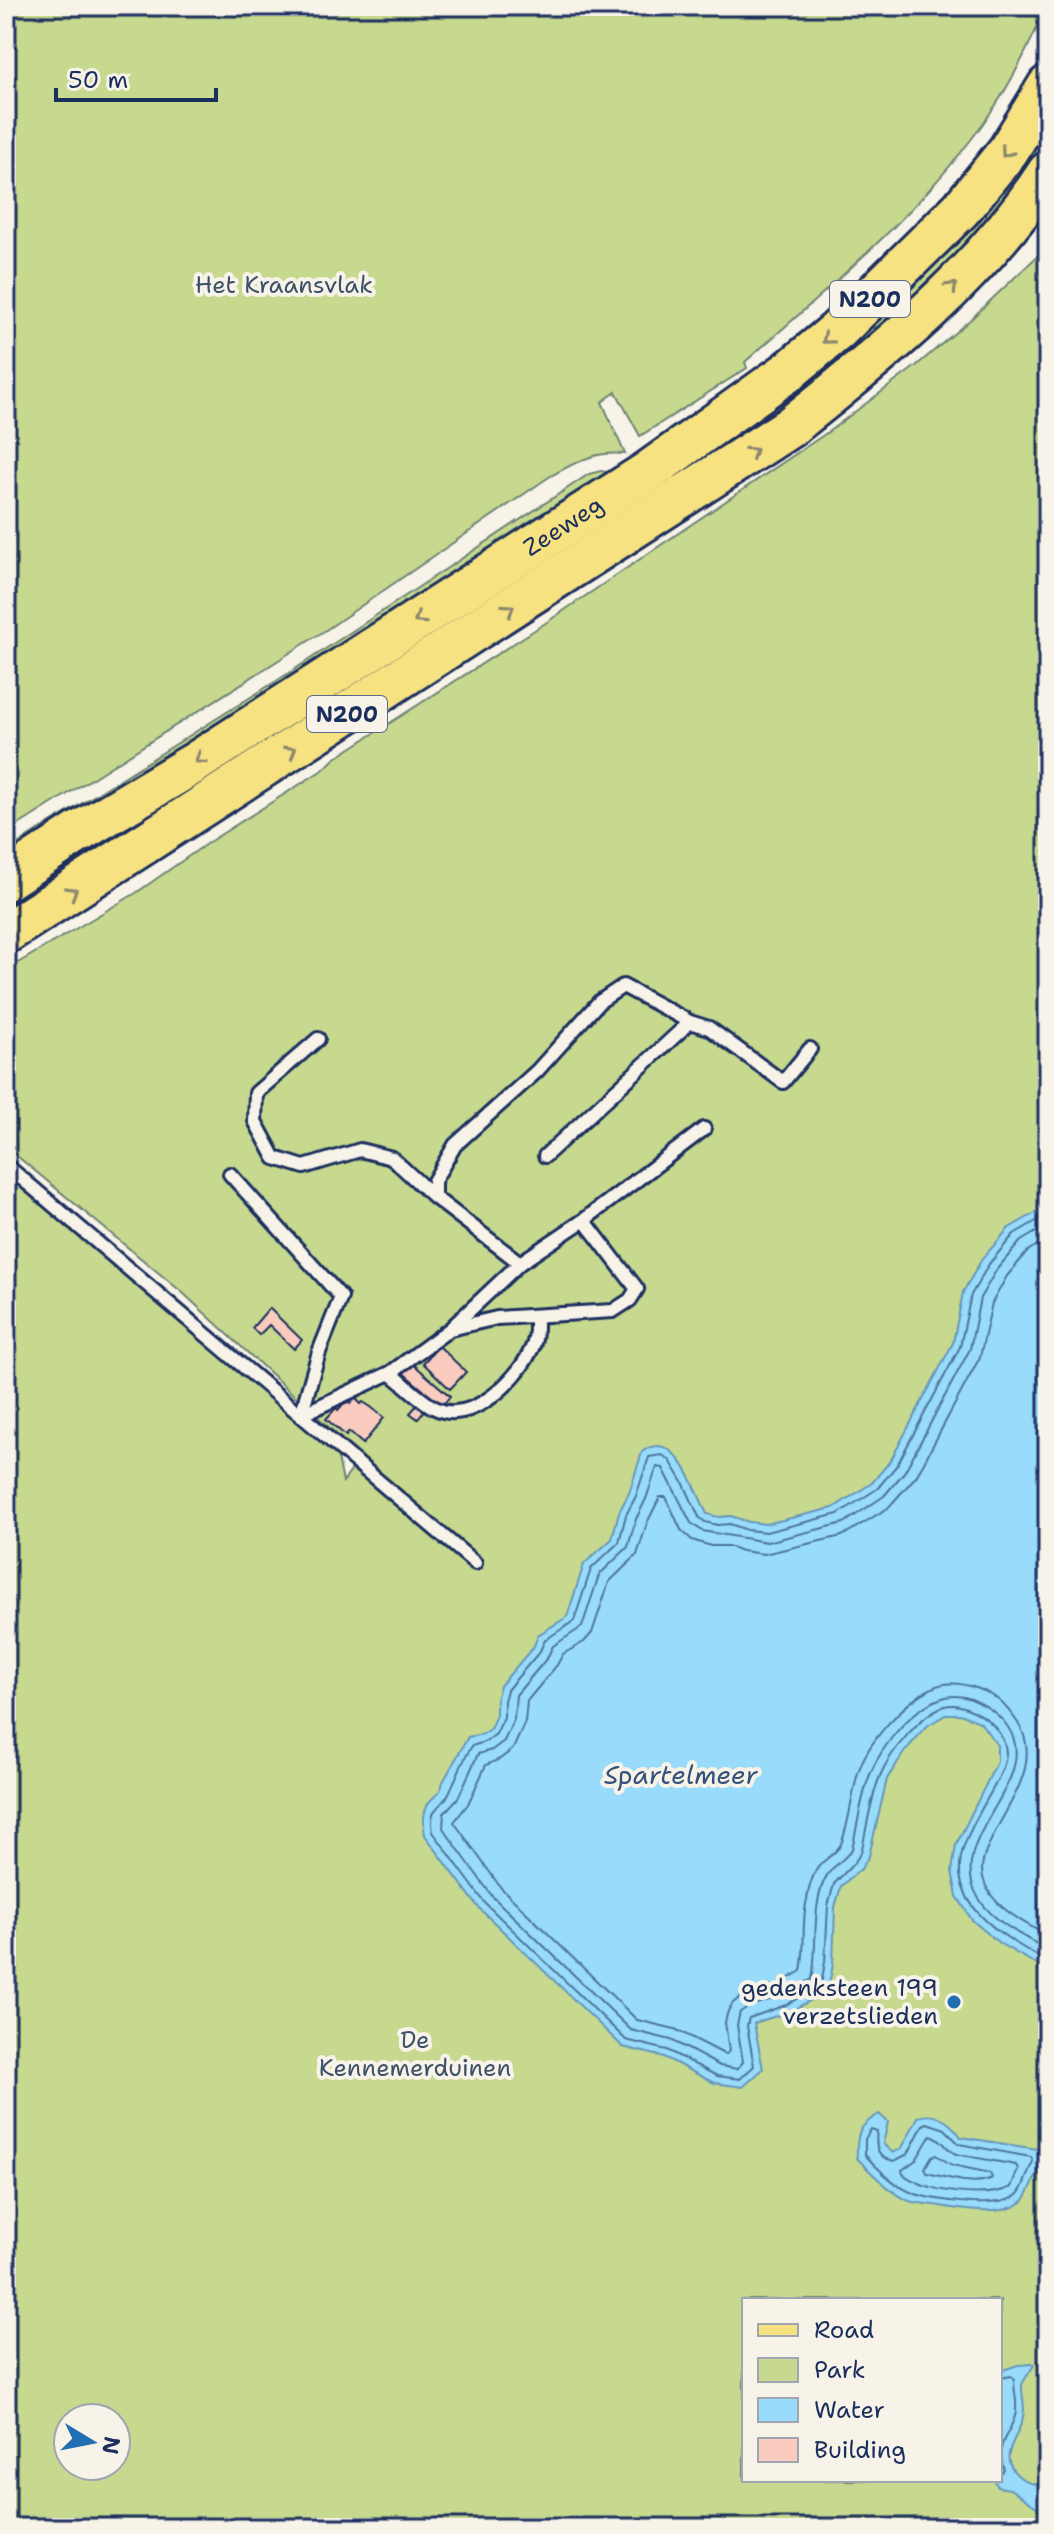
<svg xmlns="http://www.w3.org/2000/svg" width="1054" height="2534" font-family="'Shantell Sans',sans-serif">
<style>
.green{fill:#c6d98e;stroke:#708476;stroke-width:2;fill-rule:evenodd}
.water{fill:#98dbfa;stroke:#6696bc;stroke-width:2}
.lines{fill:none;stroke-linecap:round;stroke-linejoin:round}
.shore{stroke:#4d749c;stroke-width:2}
.building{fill:#facbbf;stroke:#1b2f5e;stroke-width:2}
.service-casing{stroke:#1b2f5e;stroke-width:18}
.primary-casing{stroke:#1b2f5e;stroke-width:46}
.service{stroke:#f7f3e8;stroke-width:12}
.primary{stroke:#f7e281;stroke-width:40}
.oneway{stroke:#898870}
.poi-dot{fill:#1f6fb2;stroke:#f7f3e8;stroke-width:3}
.labels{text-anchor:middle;stroke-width:8;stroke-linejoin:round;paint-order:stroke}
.shield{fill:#f7f3e8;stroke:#5d6a87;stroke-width:2}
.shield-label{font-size:22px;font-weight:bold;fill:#1b2f5e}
.park-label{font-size:24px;fill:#3d5168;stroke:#f7f3e8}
.street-label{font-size:24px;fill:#1b2f5e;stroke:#f7f3e8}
.poi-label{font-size:24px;fill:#1b2f5e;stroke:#f7f3e8;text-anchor:end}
.water-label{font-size:26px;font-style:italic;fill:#34517d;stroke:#f7f3e8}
</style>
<rect width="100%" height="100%" fill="#f7f3e8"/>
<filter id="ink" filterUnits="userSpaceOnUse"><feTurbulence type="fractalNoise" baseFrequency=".0125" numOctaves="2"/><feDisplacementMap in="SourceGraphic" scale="16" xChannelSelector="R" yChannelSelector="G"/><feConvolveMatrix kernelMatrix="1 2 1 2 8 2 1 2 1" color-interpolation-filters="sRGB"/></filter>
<g filter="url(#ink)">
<path class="green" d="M6,6H1047C1031,41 1015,77 993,109C929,205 831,286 745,362L747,368L640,436L616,392L602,402L625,454C593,451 576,462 549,477L326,630L6,833Z
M1048,103V151L1023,187L938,280L781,413L6,920V899L672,466Z
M1048,246V2528H6V1176L210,1334L333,1434L343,1482L361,1457L183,1293L6,1147V970L136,893L209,842L324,769L334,759L547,622L828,432L916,366L971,319ZM744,2300H1000V2480H744ZM68,2418H116V2466H68Z
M601,471L616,474L6,874V851L289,673L589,474Z"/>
<path class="water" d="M1048,1206V1971L999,1943L972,1920L957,1896L952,1871L956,1845L997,1762V1745L980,1722L960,1714H947L927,1726L905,1751L887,1779L869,1856L861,1869L841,1886L835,1907L833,1964L828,1991L789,2012L754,2023L763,2069L743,2087L714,2083L664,2057L623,2047L479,1908L425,1835C423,1823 422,1809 431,1800C438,1793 441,1792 443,1782L468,1737L483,1734L490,1729L496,1715V1700L500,1686L534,1646L538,1635L567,1617L584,1564L612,1539L619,1512L629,1493L642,1452C676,1426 696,1492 707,1514L718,1517L731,1516L749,1522L766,1524L833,1508L872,1483L891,1460L953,1343L963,1292L982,1259L1009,1228Z
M879,2114L888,2122L883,2144L893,2153L902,2148L918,2117C936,2111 951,2123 961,2137L1037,2149L1046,2156C1040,2166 1029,2194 1024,2200C1005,2219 957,2209 934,2205C926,2204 917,2203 909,2201C890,2192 871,2173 857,2158C856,2134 858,2126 879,2114Z
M1032,2364L1034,2365L1022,2384C1021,2396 1026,2405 1023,2417C1019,2439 992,2459 1024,2480C1031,2485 1040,2484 1048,2488V2511L1044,2512L1010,2489L998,2487L994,2480H1000V2371L1018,2365Z"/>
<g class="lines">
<path class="shore" d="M1048,1214L1014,1234L989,1264L971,1295L960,1347L897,1465L877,1489L838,1514L766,1532L747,1530L730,1524L717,1525L705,1522L699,1517L683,1482L669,1459L662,1455L649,1457L636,1496L626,1515L619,1542L591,1569L574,1621L545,1640L540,1651L507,1690L504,1701V1717L496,1734L487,1741L472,1746C462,1761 457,1777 449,1793C441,1810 428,1805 433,1832L485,1903L626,2040L667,2050L717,2076L740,2079L754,2066L747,2026L749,2018L786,2005L821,1985L825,1962L828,1906L834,1884L854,1863L861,1853C867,1828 870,1800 880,1776C889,1754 921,1713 945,1706C952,1704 962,1706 969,1709C984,1715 996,1725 1003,1740C1010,1754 1003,1768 997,1781C986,1802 972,1823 964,1846C943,1905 1006,1938 1048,1962
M1048,1225L1021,1241L997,1269L980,1298L970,1349L905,1471L884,1496L844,1523L767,1542L702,1531L691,1523L663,1468L657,1467L646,1499L636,1519L628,1547L599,1575L582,1627L553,1646L547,1658L516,1695L514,1719L504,1741L492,1750L478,1754L458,1798L444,1813L443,1828L492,1896L631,2030L671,2040L720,2066L737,2069L743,2062L737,2025L740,2012L750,2006L782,1996L812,1979C818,1948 811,1904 826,1877C832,1866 845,1860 852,1849C858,1824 861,1795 871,1772C886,1738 930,1683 971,1699C989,1706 1008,1720 1014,1740C1028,1788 954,1836 974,1889C986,1919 1021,1935 1048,1950
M1048,1239L1029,1250L1007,1276L992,1303L980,1357L917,1475L888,1508L842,1536L764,1554L742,1551L728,1546H711L692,1540L681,1530L666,1497H660L647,1523L637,1555L609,1582L592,1633L584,1642L563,1654L557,1665L527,1701L525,1722L513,1749L500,1759L486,1765L468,1804L454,1822L501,1888L637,2020L675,2029L726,2055L729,2051L725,2022L728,2011L733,2003L743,1995L777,1985L801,1971C806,1947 801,1922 807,1899C809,1887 812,1874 820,1865C826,1858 837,1853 841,1844C850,1822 851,1796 858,1773C867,1742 904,1702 932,1688C947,1680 965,1684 979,1689C997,1696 1005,1705 1016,1720C1044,1759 1011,1799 993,1836C988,1847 982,1858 982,1870C984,1904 1023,1922 1048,1936
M927,2123L945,2129L959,2144L1031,2157L1033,2162C1027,2171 1025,2188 1017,2195C1001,2210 933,2201 913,2193C896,2187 877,2168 865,2155V2139L871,2129L877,2131C875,2147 876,2157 894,2161L908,2154L923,2125Z
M931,2135C943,2138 945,2149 956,2154L1016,2165L1018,2169L1011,2187C985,2200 926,2192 903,2174L902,2170L916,2160Z
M936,2155L952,2165L990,2173L992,2178C974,2187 947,2177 927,2173L925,2168L932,2156Z
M1000,2378L1011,2376L1014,2378C1013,2390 1019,2404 1015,2416C1008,2439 995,2440 1004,2470L1000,2474"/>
</g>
<path class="building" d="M269,1308L302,1340L294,1349L269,1325L259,1335L252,1328Z
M439,1346L466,1372L450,1389L423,1363Z
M412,1363L450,1396L442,1406L403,1373Z
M355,1398L361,1404L363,1402L371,1407L384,1418L363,1444L349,1432L346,1436L326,1419L336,1408L338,1410L346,1401L350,1404Z
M419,1403L426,1409L418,1419L410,1413Z"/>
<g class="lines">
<g class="service-casing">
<path id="service" d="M318,1039L256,1093L255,1121L275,1158L304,1167L360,1150L392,1158L434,1197
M545,1156L690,1022
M6,1165L475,1563
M230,1174L341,1297L319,1352L301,1415L390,1373L450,1329L497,1318L613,1311L630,1300L637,1289L584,1220L704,1129
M520,1263L434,1197V1181L455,1145L537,1071L599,1002L623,986L690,1022L709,1028L783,1082L810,1049
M452,1327L520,1263L584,1220
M390,1373C404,1383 419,1400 435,1408C470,1426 516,1381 530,1352C537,1340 536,1329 536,1316"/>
</g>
<g class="primary-casing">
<g id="primary">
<path id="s1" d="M6,880L79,832L193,764L649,471L789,371L837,331L961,209L1008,151L1048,86"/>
<path d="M6,933L790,427C884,353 981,274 1048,172"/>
</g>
</g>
<use href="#service" class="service"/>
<use href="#primary" class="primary"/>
</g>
<defs><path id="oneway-chevron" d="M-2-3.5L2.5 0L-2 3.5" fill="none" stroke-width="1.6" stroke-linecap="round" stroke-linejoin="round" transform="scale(2)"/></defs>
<g class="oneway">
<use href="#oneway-chevron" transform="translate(1006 152) rotate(126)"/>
<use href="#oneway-chevron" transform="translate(952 287) rotate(-46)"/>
<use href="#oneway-chevron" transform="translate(827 339) rotate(140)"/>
<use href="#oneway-chevron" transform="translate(752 452) rotate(-33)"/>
<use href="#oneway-chevron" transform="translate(509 609) rotate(-33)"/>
<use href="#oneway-chevron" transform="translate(419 619) rotate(147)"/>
<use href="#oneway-chevron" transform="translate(291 751) rotate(-33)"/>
<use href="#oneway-chevron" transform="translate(200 759) rotate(147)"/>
<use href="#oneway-chevron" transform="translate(72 892) rotate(-32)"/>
</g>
</g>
<circle class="poi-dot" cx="954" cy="2002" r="8"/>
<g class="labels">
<g class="shield">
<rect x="830" y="281" width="80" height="36" rx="6"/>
<rect x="307" y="696" width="80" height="36" rx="6"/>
</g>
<g class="shield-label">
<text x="870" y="307">N200</text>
<text x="347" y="722">N200</text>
</g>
<g class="park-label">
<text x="284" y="293">Het Kraansvlak</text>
<text x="415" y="2048">De<tspan x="415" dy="28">Kennemerduinen</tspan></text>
</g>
<g class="street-label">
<text dy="8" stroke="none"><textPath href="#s1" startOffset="660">Zeeweg</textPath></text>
</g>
<g class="poi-label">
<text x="938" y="1996">gedenksteen 199<tspan x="938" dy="28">verzetslieden</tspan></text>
</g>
<g class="water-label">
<text x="681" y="1784">Spartelmeer</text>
</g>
</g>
<rect width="1054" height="2534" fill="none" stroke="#f7f3e8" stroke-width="32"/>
<rect x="16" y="16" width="1022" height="2502" fill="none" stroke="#1b2f5e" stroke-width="3" filter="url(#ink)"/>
<rect x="742" y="2298" width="260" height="184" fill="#f7f3e8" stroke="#9fa5b1" stroke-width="2"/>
<rect x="758" y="2324" width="40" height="12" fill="#f7e281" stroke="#9fa5b1" stroke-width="2"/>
<text x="814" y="2338" font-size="24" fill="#1b2f5e">Road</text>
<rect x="758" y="2358" width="40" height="24" fill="#c6d98e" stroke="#9fa5b1" stroke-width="2"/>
<text x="814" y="2378" font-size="24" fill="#1b2f5e">Park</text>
<rect x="758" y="2398" width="40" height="24" fill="#98dbfa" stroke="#9fa5b1" stroke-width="2"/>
<text x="814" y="2418" font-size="24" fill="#1b2f5e">Water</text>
<rect x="758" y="2438" width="40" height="24" fill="#facbbf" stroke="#9fa5b1" stroke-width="2"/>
<text x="814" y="2458" font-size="24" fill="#1b2f5e">Building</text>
<g transform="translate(92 2442) rotate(100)"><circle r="38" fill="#f7f3e8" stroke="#9fa5b1" stroke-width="2"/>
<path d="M0-6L14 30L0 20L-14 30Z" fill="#1f6fb2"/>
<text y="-12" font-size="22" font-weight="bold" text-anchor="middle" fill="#1b2f5e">N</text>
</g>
<path d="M56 88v12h160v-12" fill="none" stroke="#1b2f5e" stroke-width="4"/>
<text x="68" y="88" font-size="24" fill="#1b2f5e" stroke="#f7f3e8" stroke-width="6" paint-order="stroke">50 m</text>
</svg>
